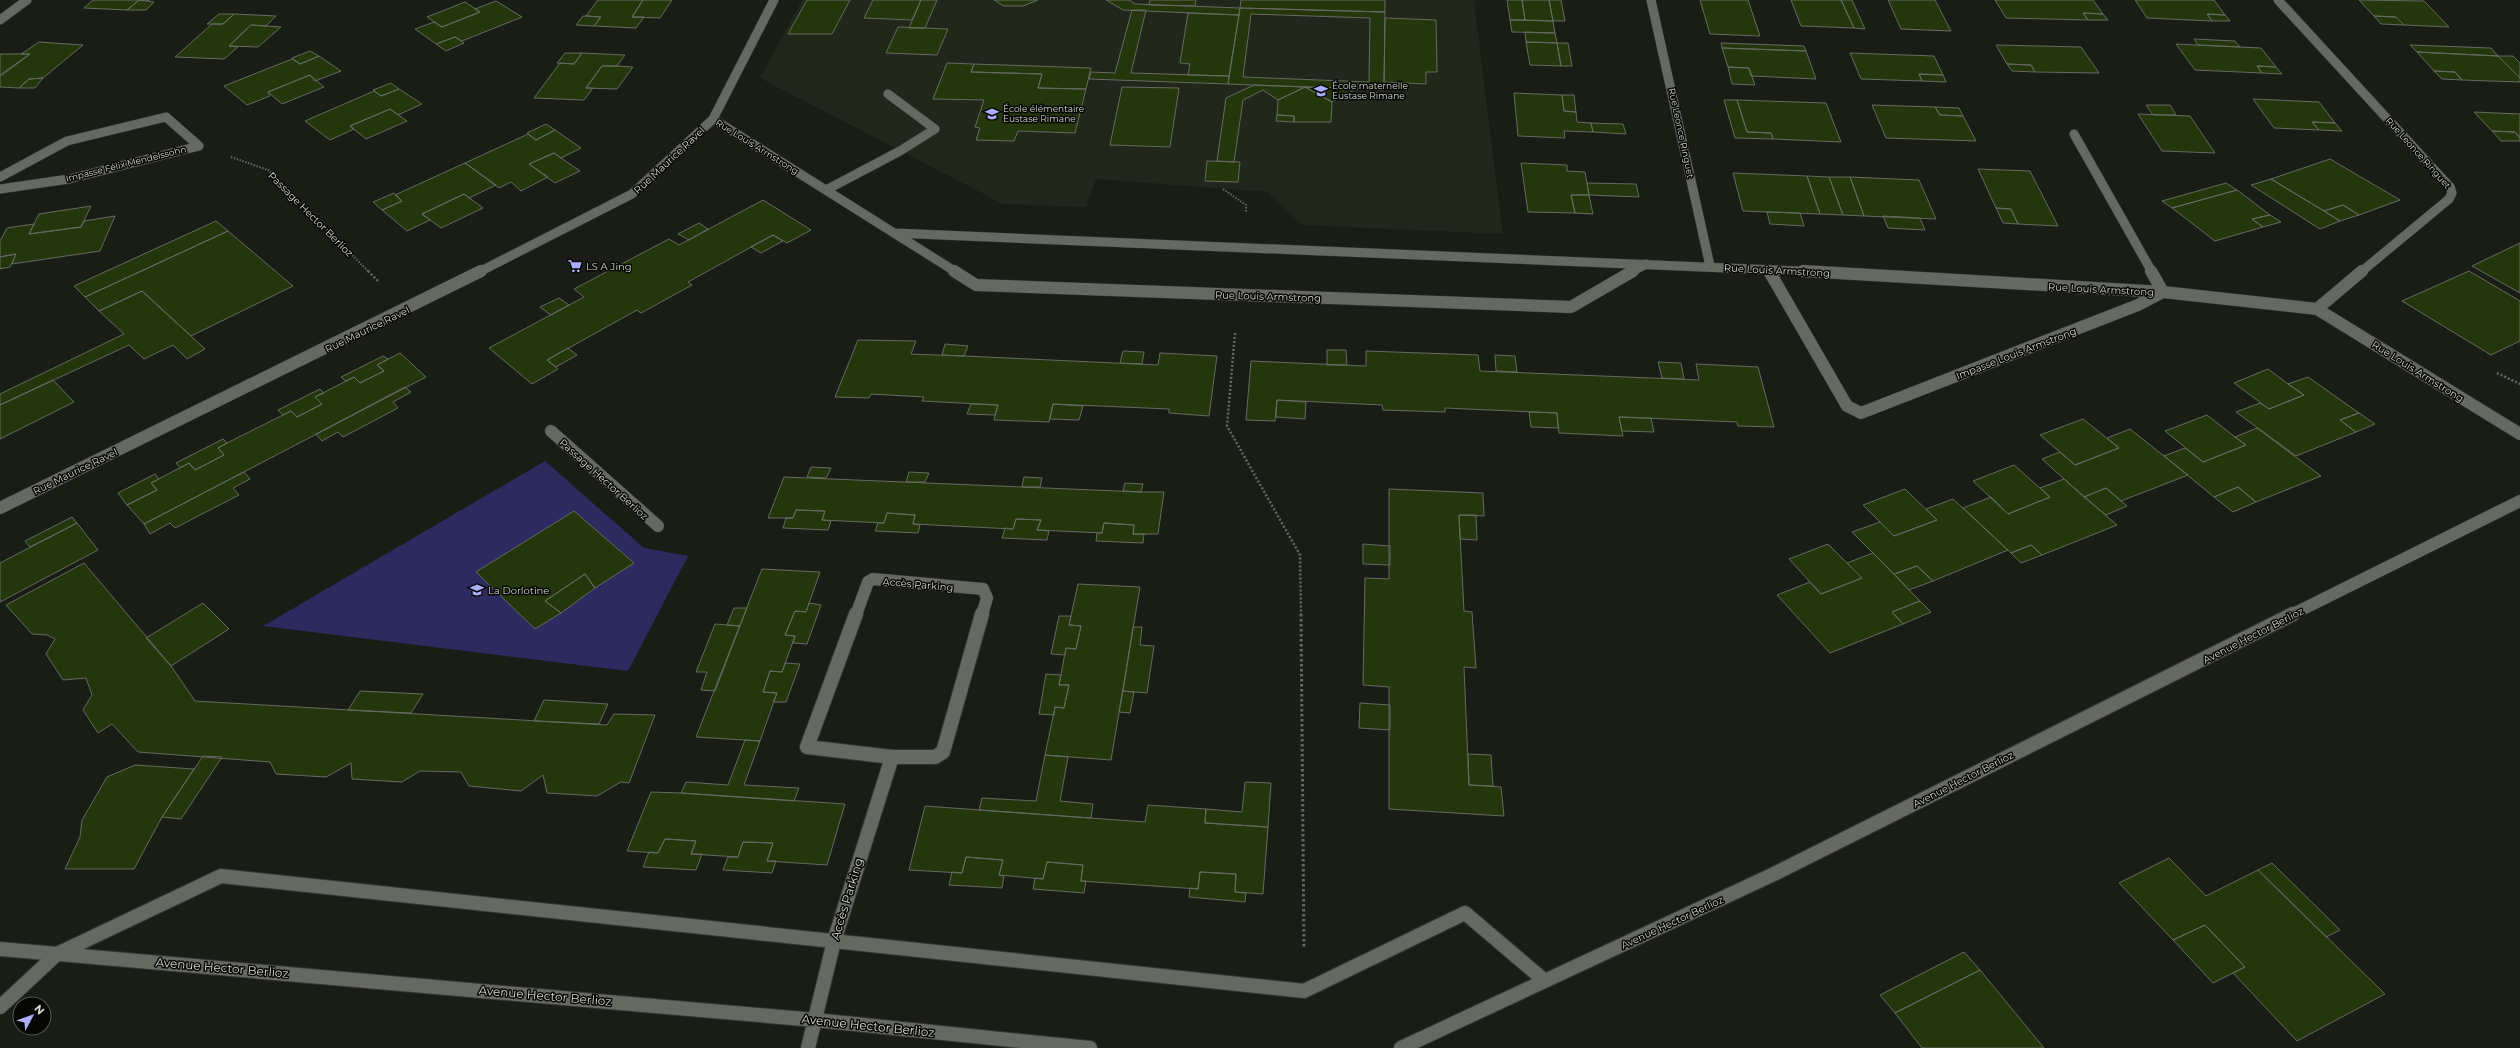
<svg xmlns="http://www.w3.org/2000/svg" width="2520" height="1048" font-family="Montserrat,sans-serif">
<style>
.built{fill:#21271b}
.green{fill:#2c2a5f}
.building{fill:#24370c;stroke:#666a62;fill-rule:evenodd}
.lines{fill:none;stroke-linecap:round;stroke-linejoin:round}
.minor-far2-casing{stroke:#333531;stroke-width:10}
.minor-far1-casing{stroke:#333531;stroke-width:13}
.minor-casing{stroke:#333531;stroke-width:16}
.path-far2{stroke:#656962;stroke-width:2;stroke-dasharray:1.5 1.5;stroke-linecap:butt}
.path-far1{stroke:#656962;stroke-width:2.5;stroke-dasharray:2 2;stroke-linecap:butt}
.path{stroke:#656962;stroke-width:3;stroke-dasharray:2.5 2.5;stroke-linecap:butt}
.minor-far2{stroke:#656961;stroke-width:9}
.minor-far1{stroke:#656961;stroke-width:12}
.minor{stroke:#656961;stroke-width:14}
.labels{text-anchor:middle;stroke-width:3;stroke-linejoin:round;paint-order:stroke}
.far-poi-label{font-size:9px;fill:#d5d8d3;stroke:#060705;text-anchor:start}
.far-street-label{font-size:9px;fill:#d5d8d3;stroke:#060705}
.street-label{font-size:10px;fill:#d5d8d3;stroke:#060705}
.poi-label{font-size:10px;fill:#d5d8d3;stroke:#060705;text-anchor:start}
.near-street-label{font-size:12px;fill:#d5d8d3;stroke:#060705}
</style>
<rect width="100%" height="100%" fill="#191d16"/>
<path class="built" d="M802,0H1474L1503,234L1302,225L1268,192L1096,179L1086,207L1003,204L760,78Z"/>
<path class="green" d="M545,461L644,548L688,556L628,671L263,626Z"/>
<path class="building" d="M93,0H150H139L127,10L84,8Z
M139,0L154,2L146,10H127Z
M598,0H643L632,17H644L636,28L594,26L601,17L586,16Z
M643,0H672L660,18L632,17Z
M807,0H850L832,34H788Z
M873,0H921L912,20L864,18Z
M921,0H937L925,28H909Z
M994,0H1038L1023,6H1004Z
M1106,0H1129L1135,4L1240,8L1239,15L1123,10Z
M1150,0H1196L1195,6L1149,5Z
M1241,0H1385V12L1240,8Z
M1507,0H1522L1525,20H1510Z
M1522,0H1549L1553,21L1525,20Z
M1549,0H1561L1565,21H1553Z
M1700,0H1748L1760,36L1710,34Z
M1791,0H1841L1854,28L1801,26Z
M1841,0H1852L1865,29L1854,28Z
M1888,0H1935L1951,31L1901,29Z
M1995,0H2093L2103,14L2083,13L2088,20L2006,18Z
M2135,0H2214L2225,15L2207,14L2212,21L2147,18Z
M2359,0L2424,1L2449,27L2404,25L2396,17L2374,16Z
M496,1L522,17L462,41L455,37L436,44L415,29L434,22L442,27L480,12L475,9Z
M465,2L480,12L442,27L427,17Z
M1240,8L1385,12L1384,90L1228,84ZM1251,14L1370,18L1369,82L1243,77Z
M1132,10H1146L1131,73L1229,76L1228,84L1089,79L1091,72L1115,73Z
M1188,13L1239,15L1229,76L1188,75L1190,64L1180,63Z
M2083,13L2103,14L2108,20H2088Z
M219,14H234L223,24H207Z
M234,14L276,16L266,26L251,25L229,46L238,47L224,59L175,57L212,24H223Z
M2207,14L2225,15L2230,21H2212Z
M583,16H586L601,17L594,26L576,25Z
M2374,16L2396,17L2404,25L2381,24Z
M1385,18L1436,20L1437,72H1426V84L1384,82Z
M1510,20L1553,21L1555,33L1512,32Z
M251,25L281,27L258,47L229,46Z
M898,27L925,28L948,29L937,55L886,53Z
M1525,32L1555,33L1557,43L1526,42Z
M455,37L464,43L446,51L436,44Z
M2194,39L2235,41L2240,47L2198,45Z
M39,42L83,45L43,78L29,79L19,88L0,87V75L30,54H21Z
M1526,42L1557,43L1561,66L1530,65Z
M1557,43H1568L1572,66H1561Z
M1721,43L1804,46L1806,51L1722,48Z
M2176,44L2261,48L2276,67L2257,66L2262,73L2195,70Z
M1996,45L2081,47L2099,73L2035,72L2031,65L2007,64Z
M2410,45L2491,48L2498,56L2417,52Z
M1722,48L1806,51L1816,79L1751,76L1749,68L1728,67Z
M310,51L319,56L300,64L292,58Z
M2417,52L2498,56L2520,78V82L2462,80L2455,72L2434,71Z
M565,53H582L574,64L557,63Z
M582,53L625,55L617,66H602L586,88H593L584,100L534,98L560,63L574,64Z
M1850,53L1934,56L1943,75L1919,74L1922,81L1861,79Z
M0,54H30L2,75H0Z
M319,56L341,71L315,81L310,75L268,92L270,96L247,105L224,86L292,59L300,64Z
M2498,56H2513L2520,63V78Z
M947,63L974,64L971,72L1042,74L1038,88L1086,89L1075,133L1018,131L1014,141L976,140L980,128L975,127L984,100L933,99Z
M974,64L1091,68L1086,89L1038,88L1042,74L971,72Z
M2007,64L2031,65L2035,72L2012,71Z
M602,66H617L633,67L617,89L586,88Z
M2257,66L2276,67L2282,74L2262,73Z
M1728,67L1749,68L1755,85L1732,84Z
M2434,71L2455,72L2462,80L2442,79Z
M1919,74L1943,75L1946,82L1922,81Z
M310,75L324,87L282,104L268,92Z
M43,78L35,88H19L29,79Z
M391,83L399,89L381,96L373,90Z
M1254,85L1305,87L1278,100L1263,90L1243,100L1234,162L1217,161L1226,98Z
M1122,87L1179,88L1170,147L1110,145Z
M1305,87L1356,89L1332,102Z
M1305,87L1332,102L1331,122H1294V116L1277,115L1278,100Z
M399,89L422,104L398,115L390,109L350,126L354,129L330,140L305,121L374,91L381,96Z
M1514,93L1562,95L1564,111L1576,112L1577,122L1591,123L1593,132L1564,131L1565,138L1518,136Z
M1562,95H1574L1576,112L1564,111Z
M2253,99L2319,102L2335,123L2312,122L2319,130L2274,128Z
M1724,100H1737L1747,132L1771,133L1773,139L1735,138Z
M1737,100L1826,103L1841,142L1773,139L1771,133L1747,132Z
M1872,105L1935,107L1940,115L1963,116L1976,141L1886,138Z
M2146,105H2170L2176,115H2153Z
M1935,107L1959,108L1963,116L1940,115Z
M390,109L407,121L366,139L350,126Z
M2474,112L2520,114V138L2515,132L2492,131Z
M2138,114L2190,116L2215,153L2162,151Z
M1277,115L1294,116V122L1276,121Z
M2312,122L2335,123L2342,131L2319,130Z
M1591,123L1623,124L1626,134L1593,132Z
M546,124L555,130L536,140L527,133Z
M555,130L581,148L561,158L554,153L529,164L548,177L521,191L511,182L499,188L465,163L528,134L536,140Z
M2492,131L2515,132L2520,138V141H2501Z
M554,153L561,158L580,171L555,183L529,164Z
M2330,159L2400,200L2359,215L2343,205L2324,211L2271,179Z
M1207,161L1240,162L1238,182L1205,181Z
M465,163L496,185L469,198L464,194L422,214L430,220L407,231L382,210L402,201L395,195Z
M1521,163L1567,165V171L1585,172L1589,195H1571L1575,213L1528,212Z
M1978,169L2030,171L2058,226L2018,224L2011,209L1996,208Z
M1733,173L1807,176L1820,214L1743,211Z
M1807,176L1829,177L1843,215L1820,214Z
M1829,177H1850L1864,216L1843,215Z
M1850,177L1919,180L1936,219L1864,216Z
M2271,179L2324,211L2340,221L2320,229L2251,185Z
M1587,183L1636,184L1639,197L1589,195Z
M2226,183L2237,190L2172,208L2162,201Z
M2237,190L2270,215L2252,219L2263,227L2215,241L2172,208Z
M394,193L402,201L382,210L373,202Z
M464,194L483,208L441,228L422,214Z
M1571,195H1589L1593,214L1575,213Z
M763,200L811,230L787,243L773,235L688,282L692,285L641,313L637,310L547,360L558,369L532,384L489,348L584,297L574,289L669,239L679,245Z
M2343,205L2359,215L2340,221L2324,211Z
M91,206L81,227L29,234L39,214Z
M1996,208L2011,209L2018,224L2003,223Z
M1767,212L1800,213L1804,226L1770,224Z
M2270,215L2281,222L2263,227L2252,219Z
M115,216L100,251L12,264L16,254L0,257V241L7,228L34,224L29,234L81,227L84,221Z
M1883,216L1920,218L1925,230L1888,228Z
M216,221L228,231L85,297L74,286Z
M699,223L708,229L689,240L678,234Z
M228,231L293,286L191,336L142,291L99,311L85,297Z
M773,235L783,241L761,253L751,247Z
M2520,243V293L2472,266Z
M16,254L10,267L0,269V257Z
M2469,271L2520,301V341L2491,355L2402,301Z
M142,291L205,349L187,359L173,345L144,359L129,345L0,405V394L124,334L99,311Z
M559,298L569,305L551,315L540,307Z
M858,340L916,341L911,354L964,356L1158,365L1160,353L1217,356L1209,416L1169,413V409L1053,404L1049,422L994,420L998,405L922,401L924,397L871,394L869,398L835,397Z
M945,344L968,346L964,356L942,355Z
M568,348L577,355L556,367L547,360Z
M1327,350H1346L1347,365H1327Z
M1123,351L1144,352L1142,364L1120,363Z
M1366,351L1478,355L1480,371L1699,380L1696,364L1758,367L1774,427L1738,426L1737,422L1619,417L1623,436L1559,433L1557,413L1445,408V412L1383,410L1382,405L1277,400L1275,421L1246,420L1251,361L1366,366Z
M400,353L426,377L144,524L127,505L157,490L151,483L189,463L195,470L224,455L218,448L227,443L291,411L297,417L322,404L315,397L354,377L360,383L384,371L377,365Z
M1495,355L1515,356L1517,372L1496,371Z
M383,356L388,359L377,365L384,371L360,383L354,377L346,381L341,377Z
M1658,362L1681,363L1684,379L1662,378Z
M2268,369L2288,384L2304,395L2269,409L2234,383Z
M2308,377L2359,413L2340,420L2356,432L2296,456L2236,412L2260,403L2269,409L2304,395L2288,384Z
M53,380L74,402L0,439V405Z
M405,387L411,392L393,402L398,408L343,437L338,432L322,441L316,434Z
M320,389L324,393L315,397L322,404L297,417L291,411L283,415L278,410Z
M1277,400L1306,402L1305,419L1276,417Z
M971,404L998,405L995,415L967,414Z
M1053,404L1083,406L1079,420L1050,419Z
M1529,412L1557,413L1558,428L1531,427Z
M2359,413L2375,424L2356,432L2340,420Z
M2207,415L2235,437L2246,445L2203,462L2165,431Z
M1619,417L1651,418L1654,432L1622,431Z
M2083,419L2119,448L2075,465L2040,435Z
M2257,428L2321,476L2256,502L2238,487L2214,497L2164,456L2185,448L2203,462L2246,445L2235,437Z
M2130,429L2188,475L2121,501L2106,488L2084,497L2042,459L2060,452L2075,465L2119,448L2107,438Z
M223,439L227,443L218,448L224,455L195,470L189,463L180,468L176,463Z
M2014,465L2050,497L2008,514L1973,481Z
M811,467L831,468L826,478L807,477Z
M244,472L250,479L233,488L239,495L175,528L170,523L150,534L144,524Z
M909,472L929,473L925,482H906Z
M155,474L159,479L151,483L157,490L127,505L118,493Z
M784,477L1141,492H1164L1158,534H1133L1134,525L1104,523L1102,533L1037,530L1041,520L1016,519L1013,529L913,524L915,515L887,513L884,523L822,520L825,511L796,510L793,518H768Z
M1024,477L1042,478L1040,487H1022Z
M2064,479L2117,525L2042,555L2031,545L2011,553L1963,508L1991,497L2008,514L2050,497L2040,488Z
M1125,483L1143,484L1141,492L1123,491Z
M2238,487L2256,502L2233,512L2214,497Z
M2106,488L2121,501L2127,506L2106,515L2084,497Z
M1389,489L1483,493L1484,516L1459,515L1464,611L1472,612L1476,668L1464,667L1469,785L1501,787L1504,816L1389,809V687L1363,685L1365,578L1389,579Z
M1905,489L1937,520L1894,536L1863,505Z
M1953,499L2008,550L1933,581L1917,566L1894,574L1852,532L1880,522L1894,536L1937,520L1926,509Z
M796,510L825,511L822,520L831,521L828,530L783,528L786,518H793Z
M574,511L634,563L595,588L585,574L545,601L561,613L535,629L476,572Z
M887,513L915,515L913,524L920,525L918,533L875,531L878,523H884Z
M1459,515H1476L1477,540L1460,539Z
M72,517L77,523L30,547L25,541Z
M1016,519L1041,520L1037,530L1049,531L1047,540L1002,538L1005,528L1013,529Z
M77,523L98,550L0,602V563Z
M1104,523L1134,525L1133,534H1144L1143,543L1096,541L1097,533H1102Z
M1363,544L1390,546V565L1363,564Z
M1828,544L1862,578L1821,594L1789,559Z
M2031,545L2042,555L2021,563L2011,553Z
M1873,553L1920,601L1892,612L1903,624L1830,653L1777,595L1810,582L1821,594L1862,578L1847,563Z
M84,563L171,666L195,701L607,725L614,714L655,715L629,783L621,782L597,796L547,793L543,775L521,791L469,786L461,772L420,771L402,782L352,779L351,763L326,777L276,774L270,762L138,752L112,724L98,733L83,710L92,695L86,678L63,680L46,654L55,639L47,635L32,634L6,605Z
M1917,566L1933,581L1909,590L1894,574Z
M762,569L820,572L806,612L795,611L785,635L795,636L782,672L770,671L763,692L777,693L760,741L696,737Z
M585,574L595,588L561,613L545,601Z
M1078,584L1140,587L1111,760L1045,755L1055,707L1064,708L1069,685H1059L1066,648L1076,649L1081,626L1069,625Z
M1920,601L1931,612L1903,624L1892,612Z
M203,603L229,629L171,666L146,638Z
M809,603L821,605L807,644L793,643L795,636L785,635L795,611L806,612Z
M734,608H747L740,626L727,625Z
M1059,616H1071L1069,625L1081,626L1076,649L1066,648L1065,655L1051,654Z
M715,624L740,626L715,691L701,690L707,672H696Z
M1133,627H1142L1140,645L1154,646L1147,693L1123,691Z
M785,663L800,664L786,702H773L777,693L763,692L770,671L782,672Z
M1046,674L1061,675L1059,685H1069L1064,708L1055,707L1054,715L1039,714Z
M360,691L423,694L411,713L348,710Z
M1123,691L1134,692L1130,713L1119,712Z
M544,700L608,704L599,724L534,721Z
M1360,703L1390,705V730L1359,728Z
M745,740L760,741L744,785L799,788L794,801L681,793L686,782L728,785Z
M1468,754L1491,755L1493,786L1469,785Z
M1045,755L1068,757L1060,801L1093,804L1091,818L979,810L982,798L1036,801Z
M203,756L222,757L181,819L162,817Z
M135,765L194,769L162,817L134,869H65L80,837L82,820L107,777Z
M1245,782L1271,783L1268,827L1205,823L1206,809L1242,812Z
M651,792L681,793L845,804L827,865L767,861L773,843L743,842L738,857L691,854L696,841L665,839L658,853L627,851Z
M1148,805L1206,809L1205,823L1268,827L1263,894L1235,892L1236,874L1200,872L1198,889L1081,881L1083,865L1047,862L1043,879L999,875L1003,860L966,857L962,873L909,870L925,806L1145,822Z
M665,839L696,841L691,854H702L696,870L643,867L649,852L658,853Z
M743,842L773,843L767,861H776L772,873L723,870L728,857H738Z
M966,857L1003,860L999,875L1004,876L1002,888L949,885L952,872L962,873Z
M2169,858L2206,896L2258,870L2385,994L2297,1041L2233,973L2245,967L2205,925L2173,940L2119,883Z
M1047,862L1083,865L1081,881H1086L1084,893L1033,889L1035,878L1043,879Z
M2272,863L2340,930L2326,937L2258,870Z
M1200,872L1236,874L1235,892L1246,893L1245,902L1189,897L1190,888L1198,889Z
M2205,925L2245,967L2213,983L2173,940Z
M1964,952L1980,970L1895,1013L1880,995Z
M1980,970L2044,1048H1922L1895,1013Z"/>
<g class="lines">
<g class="minor-far2-casing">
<path id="minor-far2" d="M774,0L713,119L956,272
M1651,0L1710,266
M2278,0L2450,187L2452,193L2449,199L2361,272
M0,20L27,0
M2074,134L2152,272
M0,177L67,141L166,117L199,146L69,179L0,189
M826,190L900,151L935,129L888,94
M894,233L1820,272
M1768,270L1769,272
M479,272L632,194L713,119
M1631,272L1646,264"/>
</g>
<g class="minor-far1-casing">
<path id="minor-far1" d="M954,271L976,285L1571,307L1633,271
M1769,271L1847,406L1861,413L2138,305L2163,292L2151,271
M1803,271L2163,292L2317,309L2520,434
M2317,309L2362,271
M551,431L658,526
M0,508L481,271
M856,615L868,582L873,579L983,589L987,598L982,615
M2291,615L2520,501"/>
</g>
<g class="minor-casing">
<path id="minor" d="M856,614L807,747L892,757
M892,757H935L943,752L982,614
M0,949L815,1020L1090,1048
M0,1007L57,954L221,876L1304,991L1465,913L1545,981
M808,1048L834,941L892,757
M1401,1048L1774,874L2293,614"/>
</g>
<path class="path-far2" d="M231,157L268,170L369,272
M1223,189L1246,205V212"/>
<path class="path-far1" d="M368,271L378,281
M1235,333L1227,426L1300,555L1301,615
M2497,373L2520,384"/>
<path class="path" d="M1301,614L1304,948"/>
<use href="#minor-far2" class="minor-far2"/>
<use href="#minor-far1" class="minor-far1"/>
<use href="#minor" class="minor"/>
</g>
<defs>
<g id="school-bare" transform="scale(1.08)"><path d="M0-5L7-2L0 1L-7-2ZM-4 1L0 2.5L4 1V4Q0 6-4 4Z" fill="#abaffb" stroke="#060705" stroke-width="2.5" paint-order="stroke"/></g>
<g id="supermarket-bare" transform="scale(1.08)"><path d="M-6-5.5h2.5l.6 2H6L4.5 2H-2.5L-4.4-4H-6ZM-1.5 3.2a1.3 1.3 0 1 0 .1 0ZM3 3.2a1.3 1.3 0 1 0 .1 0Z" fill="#abaffb" stroke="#060705" stroke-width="2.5" paint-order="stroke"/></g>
</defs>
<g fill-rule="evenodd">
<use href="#school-bare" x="1321" y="91"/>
<use href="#school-bare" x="992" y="114"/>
<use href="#supermarket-bare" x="575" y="266"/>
<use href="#school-bare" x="477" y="590"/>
</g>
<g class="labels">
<g class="far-poi-label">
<text x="1332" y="89">École maternelle<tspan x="1332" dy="10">Eustase Rimane</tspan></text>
<text x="1003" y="112">École élémentaire<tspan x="1003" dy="10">Eustase Rimane</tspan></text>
</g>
<g class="far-street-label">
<text transform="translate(1681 133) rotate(78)" y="3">Rue Leonce Ringuet</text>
<text transform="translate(757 147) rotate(32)" y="3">Rue Louis Armstrong</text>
<text transform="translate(2418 153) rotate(48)" y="3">Rue Leonce Ringuet</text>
<text transform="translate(126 164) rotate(-14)" y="3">Impasse Félix Mendelssohn</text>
</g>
<g class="street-label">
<text transform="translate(669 160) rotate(-43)" y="4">Rue Maurice Ravel</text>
<text transform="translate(311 214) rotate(45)" y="4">Passage Hector Berlioz</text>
<text transform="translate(1777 270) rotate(3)" y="4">Rue Louis Armstrong</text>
<text transform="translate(2101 289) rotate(3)" y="4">Rue Louis Armstrong</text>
<text transform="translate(1268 296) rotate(2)" y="4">Rue Louis Armstrong</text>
<text transform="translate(367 329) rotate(-26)" y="4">Rue Maurice Ravel</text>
<text transform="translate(2016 353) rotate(-21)" y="4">Impasse Louis Armstrong</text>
<text transform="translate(2418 371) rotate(32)" y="4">Rue Louis Armstrong</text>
<text transform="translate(75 471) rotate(-26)" y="4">Rue Maurice Ravel</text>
<text transform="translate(604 479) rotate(42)" y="4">Passage Hector Berlioz</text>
<text transform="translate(918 584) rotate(5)" y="4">Accès Parking</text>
<text transform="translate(2253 635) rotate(-27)" y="4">Avenue Hector Berlioz</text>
<text transform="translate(1963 779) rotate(-27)" y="4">Avenue Hector Berlioz</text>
<text transform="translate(1672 922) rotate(-25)" y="4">Avenue Hector Berlioz</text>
</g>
<g class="poi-label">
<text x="586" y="270">LS A Jing</text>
<text x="488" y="594">La Dorlotine</text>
</g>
<g class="near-street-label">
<text transform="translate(847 899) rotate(-73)" y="4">Accès Parking</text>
<text transform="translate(222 968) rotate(5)" y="4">Avenue Hector Berlioz</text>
<text transform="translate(545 996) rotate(5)" y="4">Avenue Hector Berlioz</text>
<text transform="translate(868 1026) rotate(6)" y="4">Avenue Hector Berlioz</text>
</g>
</g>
<g transform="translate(32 1016) rotate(49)"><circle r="19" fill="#060705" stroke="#595b57"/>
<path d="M0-3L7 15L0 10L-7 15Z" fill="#abaffb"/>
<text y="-6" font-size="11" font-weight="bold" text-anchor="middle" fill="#d5d8d3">N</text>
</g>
</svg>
